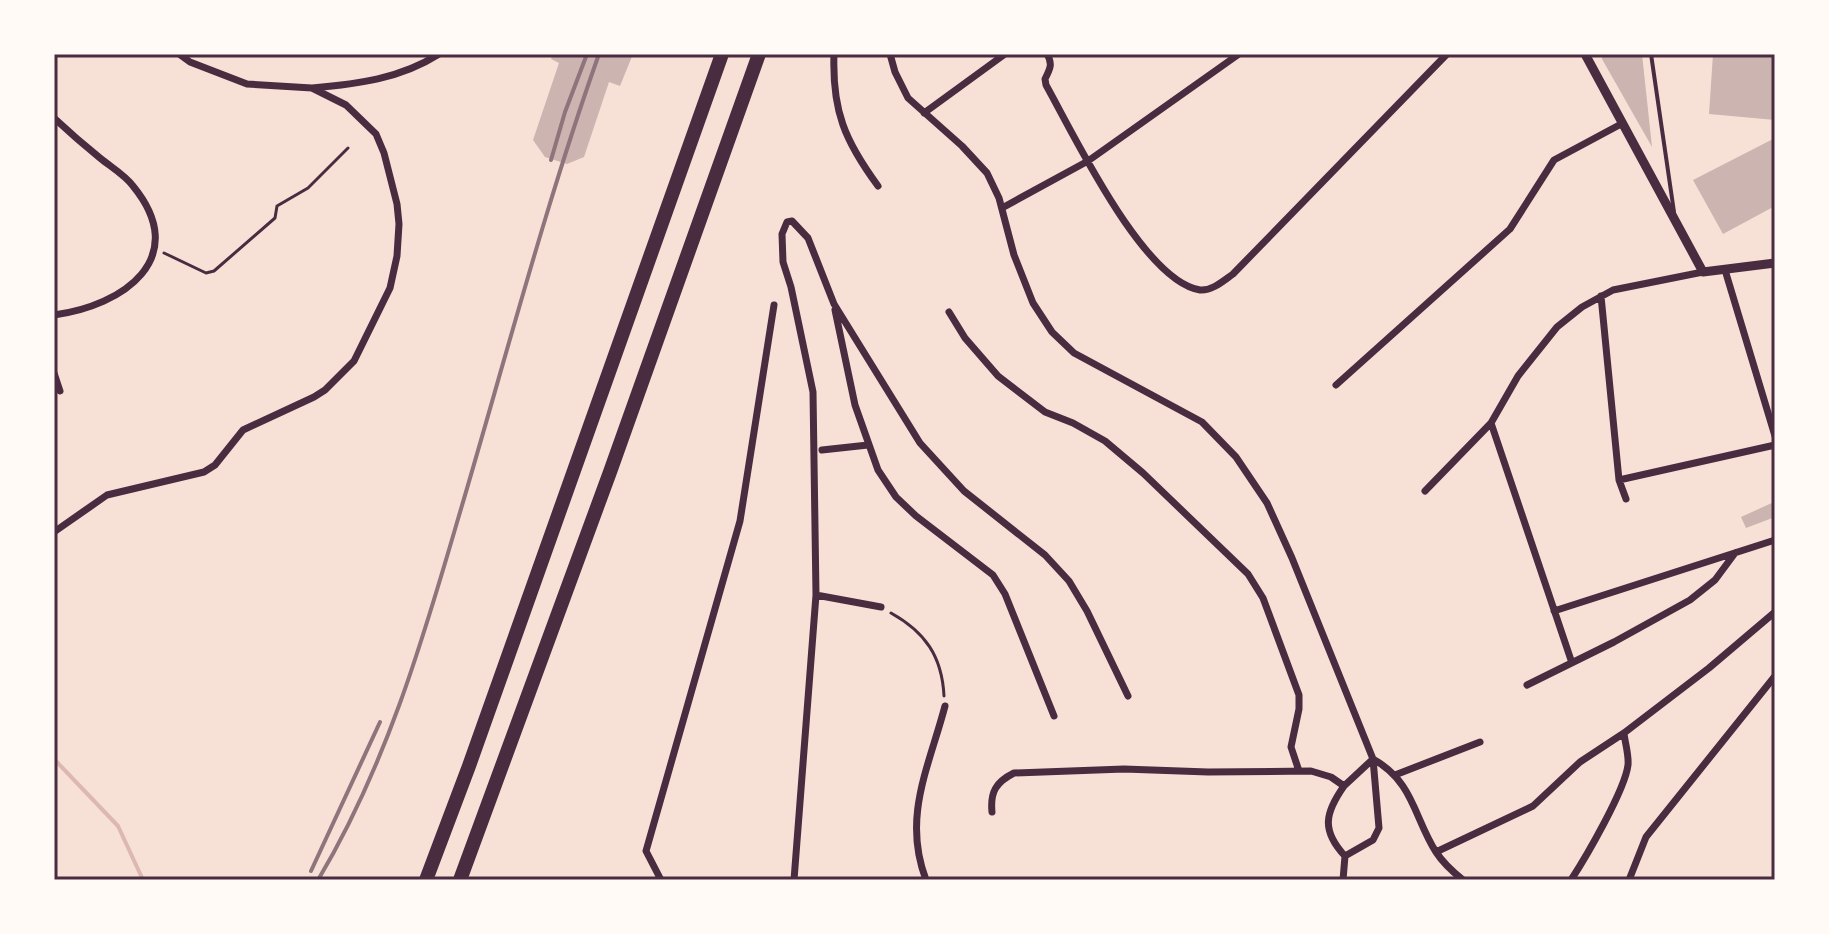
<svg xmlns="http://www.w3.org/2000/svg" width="1829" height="934" font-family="'Open Sans',sans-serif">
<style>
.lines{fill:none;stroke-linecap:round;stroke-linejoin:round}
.stream{stroke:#dcb8b0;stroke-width:4}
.building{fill:#ccb4b1}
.path{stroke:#4a2c40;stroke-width:3}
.service{stroke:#4a2c40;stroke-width:4}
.minor{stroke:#4a2c40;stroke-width:7}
.tertiary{stroke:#4a2c40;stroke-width:9}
.motorway{stroke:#4a2c40;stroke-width:14}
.rail{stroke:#8f747c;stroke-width:4}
.neatline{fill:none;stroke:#4a2c40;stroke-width:3}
</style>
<rect width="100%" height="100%" fill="#f7e1d7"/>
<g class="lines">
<path class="stream" d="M54,759L118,826L143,880"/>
</g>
<path class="building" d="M553,54H633L620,86L609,82L584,157L567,164L545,157L533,140L559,63L551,59Z
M1602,54H1642L1652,147L1602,59Z
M1713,54H1775V120L1709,114Z
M1775,138V206L1723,234L1693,180Z
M1774,502L1775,517L1746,528L1741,517Z"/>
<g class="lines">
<path class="path" d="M164,253L206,273L214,271L275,218L277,206L308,188L348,148
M891,613C925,632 942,656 944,696"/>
<path class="service" d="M1651,54L1674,212"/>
<path class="minor" d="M834,54C832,111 845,141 878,186
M890,54L895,72L908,98L962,146L987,173L999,198L1014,255L1033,303L1052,332L1074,353L1202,422L1236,457L1267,503L1292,558L1373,759L1379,828L1373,840L1345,856L1343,880
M1047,54C1053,64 1050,69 1045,79L1046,85C1073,133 1143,281 1200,290C1212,291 1223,281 1233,274L1447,54
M312,88C357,84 400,79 439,54
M924,113L1005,54
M54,118C69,132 84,145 100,158C111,167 125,175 133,186C192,258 123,306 54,315
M1002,208L1088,161L1239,54
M1725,270L1775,436
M1601,296L1619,480L1626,499
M835,310L855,405L878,470L896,497L916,516L993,575L1005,594L1054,716
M949,312L965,338L998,376L1045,412L1073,423L1105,441L1143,473L1248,574L1263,598L1299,695V709L1291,747L1299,771
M54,373L60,391
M1336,385L1510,229L1554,160L1623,123
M1491,423L1572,663
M822,450L868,445
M1619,480L1775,445
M1425,491L1491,423L1518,376L1557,327L1582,307L1613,290L1703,272
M54,532L107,495L204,472L215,465L243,430L314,397L325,390L354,361L390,288L397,256L399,224L397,204L384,153L376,134L346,105L312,88L247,84L190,62L179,54
M816,595L881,607
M1554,611L1775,540
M1527,685L1614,642L1690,600L1715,580L1735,553
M1373,759C1414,782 1414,818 1436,852C1443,863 1453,872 1463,880
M1395,775L1480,742
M1344,786C1325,813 1321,830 1345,856
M992,812C990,792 996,782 1014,773L1124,769L1208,772L1311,771L1331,777L1344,786L1373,759
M1436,852L1533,806L1580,762L1624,733L1709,668L1775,612
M661,880L646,851L740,521L774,305
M794,880L816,595L813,392L791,287L783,262L782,234L787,222L792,221L808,238L834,304L920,443L964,491L1045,555L1069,581L1087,611L1128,696
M926,880C902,817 929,767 945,706
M1571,880C1586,857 1625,790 1628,765C1629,755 1625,743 1624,733
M1629,880L1646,837L1775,676"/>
<path class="tertiary" d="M1585,54L1703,272L1775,263"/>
<path class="motorway" d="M426,880L469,766L722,54
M460,880L610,472L759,54"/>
<path class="rail" d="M551,160L565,112L587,54
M311,871L380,722
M318,880C385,768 422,643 458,519C504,364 545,206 599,54"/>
</g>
<rect width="1829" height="934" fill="none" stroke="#fffaf5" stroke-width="112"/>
<rect x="56" y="56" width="1717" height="822" class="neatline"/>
</svg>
